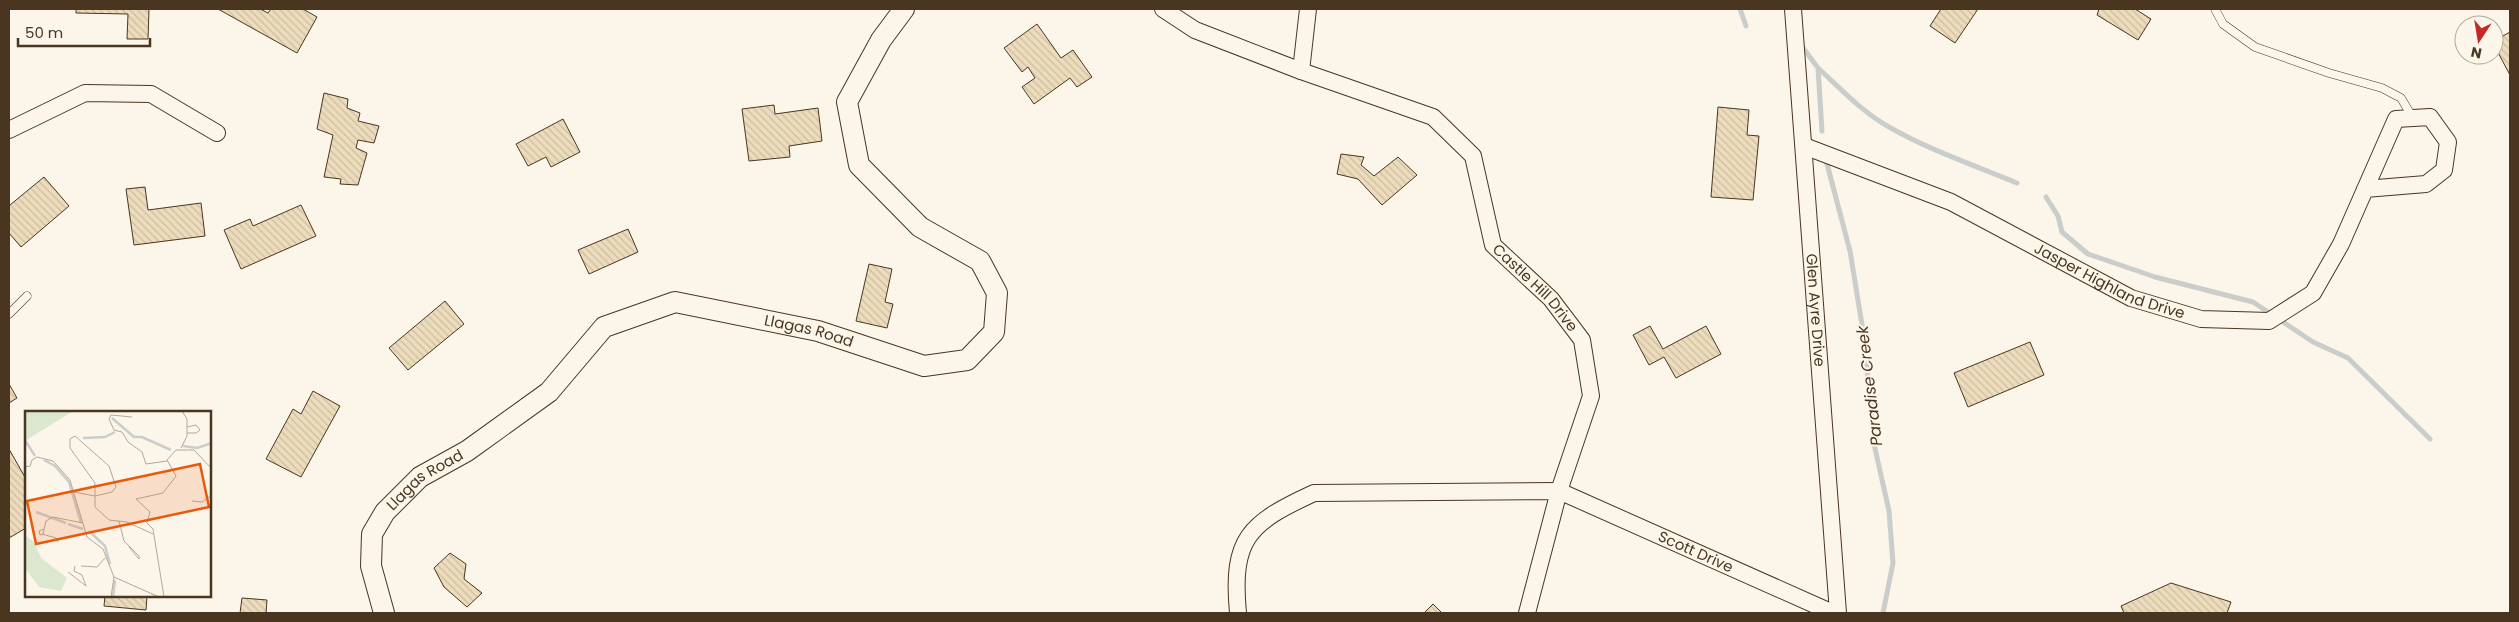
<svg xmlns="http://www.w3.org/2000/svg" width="2519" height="622" font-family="Poppins,sans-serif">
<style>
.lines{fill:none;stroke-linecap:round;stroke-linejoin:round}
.stream{stroke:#c9cecd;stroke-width:5}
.building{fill:url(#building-back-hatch);stroke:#4a3520}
.service-casing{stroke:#4a3520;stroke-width:9}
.minor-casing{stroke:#4a3520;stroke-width:18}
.tertiary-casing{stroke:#4a3520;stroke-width:22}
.service{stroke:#fbf6e9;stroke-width:8}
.minor{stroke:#fbf6e9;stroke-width:16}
.tertiary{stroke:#fbf6e9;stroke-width:20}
.labels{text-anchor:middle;stroke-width:4;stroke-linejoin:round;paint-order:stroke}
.street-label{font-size:15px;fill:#4a3520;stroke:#fbf6e9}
.water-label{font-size:16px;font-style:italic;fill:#4a3520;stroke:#fbf6e9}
.inset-river{fill:none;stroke:#c9cecd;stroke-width:2.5}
.inset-road{fill:none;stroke:#b4a999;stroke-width:1}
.view{fill:#e8590c;fill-opacity:0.15;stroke:#e8590c;stroke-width:2.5}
.inset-edge{fill:none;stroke:#4a3520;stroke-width:2.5}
</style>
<defs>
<pattern id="building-back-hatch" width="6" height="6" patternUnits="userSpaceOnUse" patternTransform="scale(1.25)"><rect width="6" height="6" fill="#ecdcbc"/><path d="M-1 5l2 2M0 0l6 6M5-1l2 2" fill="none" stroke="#ccbda1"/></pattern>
</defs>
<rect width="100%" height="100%" fill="#fbf6e9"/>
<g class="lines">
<path class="stream" d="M1740,9L1746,26
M1804,49L1818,68L1822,131
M1818,68C1841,89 1862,112 1889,127C1929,150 1974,165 2017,183
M1826,160L1850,251L1864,337L1874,444L1889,511L1893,563L1883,613
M2046,197L2058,216L2062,232L2088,254L2155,277L2253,302L2313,342L2348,358L2430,439"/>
</g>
<path class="building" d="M76,9H149L148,39H127L128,14L76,13Z
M218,9H260L268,13L271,9H303L317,17L297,53Z
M1941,9H1978L1955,43L1930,26Z
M2099,9H2135L2151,19L2138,40L2097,15Z
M1037,24L1061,58L1073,50L1092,77L1077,87L1070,78L1034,104L1022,87L1035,78L1028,67L1022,72L1004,48Z
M2510,32V75L2494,45V41Z
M324,93L348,99L347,108L360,113L358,121L379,126L374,143L358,140L356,148L367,153L358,185L340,184L341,179L324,177L333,135L317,129Z
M774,105L775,114L818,108L822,141L789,146L790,157L749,161L742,109Z
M1718,107L1749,110L1747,135L1759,136L1753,200L1711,197Z
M563,119L580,152L551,167L546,157L528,166L516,144Z
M1341,154L1364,157L1361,165L1374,176L1398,157L1417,175L1382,205L1358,179L1337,174Z
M44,177L69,206L21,247L9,233V204L10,205Z
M145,187L148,210L201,203L205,236L134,245L126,189Z
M301,205L316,236L241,269L224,230L250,219L253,226Z
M628,229L638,252L589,274L578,250Z
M869,264L892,269L885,302L893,304L887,328L856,321Z
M445,301L464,324L408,370L389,348Z
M1650,326L1663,349L1706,326L1721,354L1676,378L1664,357L1649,365L1633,335Z
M2030,342L2044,375L1968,407L1954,373Z
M9,384L17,398L9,403Z
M313,391L340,406L301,477L266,459L293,409L301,414Z
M9,449L26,479V528L9,538Z
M450,553L466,564L464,579L482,593L467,607L444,587L434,568Z
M2171,583L2231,602L2227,613H2124L2121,606Z
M105,596H147L146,610L104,606Z
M242,598L267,600L266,613H240Z
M1433,604L1442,613H1424Z"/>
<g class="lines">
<g class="service-casing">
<path id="service" d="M2215,9L2223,24L2255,47L2329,73L2382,88L2401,98L2413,118
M9,314L27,296"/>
</g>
<g class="minor-casing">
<g id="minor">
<path id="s1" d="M1163,9L1195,30L1301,71L1433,117L1473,156L1493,245L1551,299L1582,340L1591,396L1559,491L1833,613"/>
<path id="s2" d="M1793,9L1838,613"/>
<path d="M1301,71L1308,9"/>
<path d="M9,130L85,93L151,94L217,133"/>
<path id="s3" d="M1804,146L1951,202L2131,298L2201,319L2269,321L2313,293L2341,244L2396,119L2430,117L2448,142L2444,170L2426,184L2365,189"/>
<path d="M1238,613C1231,538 1249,523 1314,493L1559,491L1527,613"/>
</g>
</g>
<g class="tertiary-casing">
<g id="tertiary">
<path id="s4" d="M384,613L371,566L372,534L385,512L420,477L467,451L549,392L604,327L675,302L818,331L924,366L967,360L994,332L997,293L980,261L920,227L859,165L847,102L881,40L904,9"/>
</g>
</g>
<use href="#service" class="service"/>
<use href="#minor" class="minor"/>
<use href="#tertiary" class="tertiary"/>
</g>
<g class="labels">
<g class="street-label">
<text dy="5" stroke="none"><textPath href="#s3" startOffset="335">Jasper Highland Drive</textPath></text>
<text dy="5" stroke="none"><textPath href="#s1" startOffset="499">Castle Hill Drive</textPath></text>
<text dy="5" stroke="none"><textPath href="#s2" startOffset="302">Glen Ayre Drive</textPath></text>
<text dy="5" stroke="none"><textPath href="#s4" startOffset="608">Llagas Road</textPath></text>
<text dy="5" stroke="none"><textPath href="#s4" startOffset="158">Llagas Road</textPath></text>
<text dy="5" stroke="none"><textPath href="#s1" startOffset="876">Scott Drive</textPath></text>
</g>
<g class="water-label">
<text transform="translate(1869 386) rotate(-97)" y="6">Paradise Creek</text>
</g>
</g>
<g transform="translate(25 411)">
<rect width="186" height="186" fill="#fbf6e9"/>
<path d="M0,0H48L0,30Z" fill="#dce7d0"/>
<path d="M0,124L9,131L16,147L42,167L36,180L14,176L0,157Z" fill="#dce7d0"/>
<path class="inset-river" d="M87,7L109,26H117L146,39M58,27L80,26L90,21M0,29L10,45M158,35L172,37L187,32M19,49L30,55L44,71L56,112M11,101L41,112M43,113L58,118M64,120L80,135L85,153M88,186L90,169"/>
<path class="inset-road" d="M107,6L86,4L84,8L89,19L97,21L103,31L117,41L121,53L142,50M162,16L171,14L175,19L171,22H162M50,25L84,55L91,76L87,81L70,85V72L45,37V28ZM156,37L162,25V8L157,0M0,56L5,55L7,49L12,46L28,50L45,69L62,126L78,138L89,166L134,186M49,81L70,85V96L84,109L102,111L128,123M167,90L177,91L187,84M94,110L99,130L114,145V148L104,136M19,118L14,120L15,124L18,123L21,110L28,106L58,112M17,123L31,127L33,131M50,155L49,160L57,164L61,175M56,155L72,156L80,147M43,161L61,175M86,186L89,166M139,186L128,118L122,112L125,101L111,88L138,82L151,65L142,49L151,39H169L187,58"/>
<path class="view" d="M175,53L184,96L11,133L2,90Z"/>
<rect width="186" height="186" class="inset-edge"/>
</g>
<rect width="2519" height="622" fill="none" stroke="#4a3520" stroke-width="20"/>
<g transform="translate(2479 40) rotate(192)"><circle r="24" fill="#fbf6e9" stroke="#b4a999"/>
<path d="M0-4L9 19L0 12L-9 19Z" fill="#c62828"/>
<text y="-8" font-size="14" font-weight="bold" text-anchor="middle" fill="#4a3520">N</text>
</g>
<path d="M18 38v8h132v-8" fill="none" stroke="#4a3520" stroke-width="2.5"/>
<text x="25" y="38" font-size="15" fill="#4a3520" stroke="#fbf6e9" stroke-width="4" paint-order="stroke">50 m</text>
</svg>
